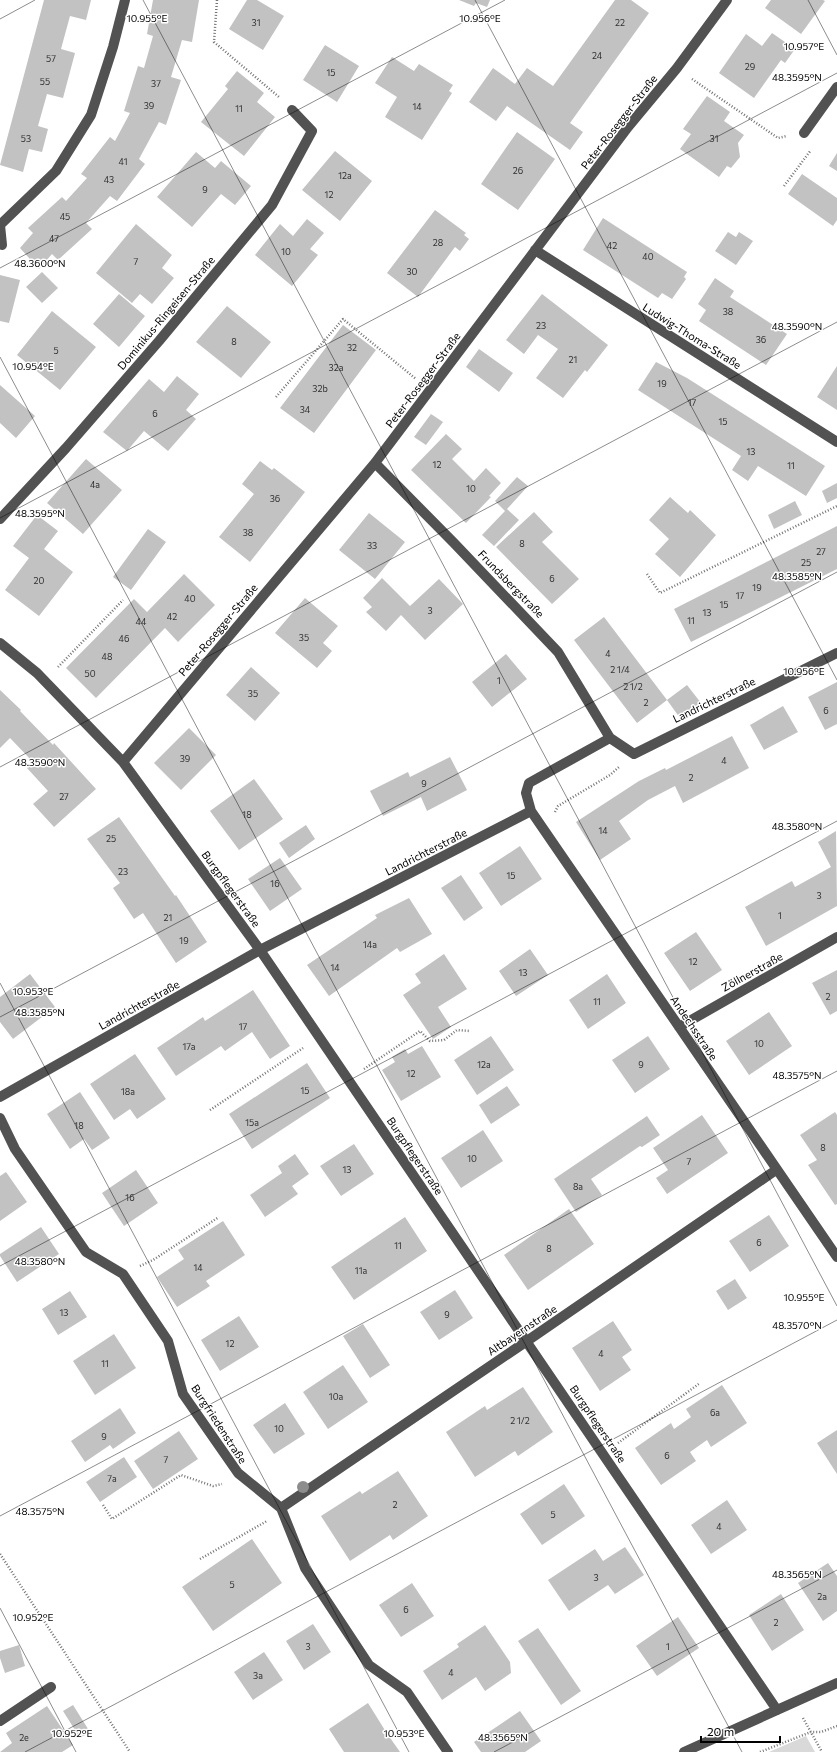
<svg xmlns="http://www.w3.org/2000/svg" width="837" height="1752" font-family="Commissioner,sans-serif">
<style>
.green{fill:#d9d9d9}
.building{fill:#c2c2c2}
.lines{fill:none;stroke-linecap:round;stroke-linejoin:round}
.path{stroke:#747474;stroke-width:2.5;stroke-dasharray:1 2;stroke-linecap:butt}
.minor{stroke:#525252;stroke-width:10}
.tree{fill:#8d8d8d}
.ticks{fill:none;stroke:#000;stroke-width:1;stroke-opacity:0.45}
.labels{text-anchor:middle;stroke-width:3;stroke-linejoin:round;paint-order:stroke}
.number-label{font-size:9px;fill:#303030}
.street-label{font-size:11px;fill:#000;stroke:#fff}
.ticks-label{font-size:10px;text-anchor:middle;fill:#000;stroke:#fff;stroke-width:3;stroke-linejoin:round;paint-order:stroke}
</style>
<rect width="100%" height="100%" fill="#fff"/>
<path class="green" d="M806,1736L815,1752H769Z"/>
<path class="building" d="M44,0H91L86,20L70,16L61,49L75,53L63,98L47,94L38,126L48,129L42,152L29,149L23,172L0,165Z
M153,0H199L192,42L182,40L171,77L181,80L166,125L159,122L139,159L145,164L117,201L110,196L86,223L92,229L58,260L52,254L39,269L20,248L33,233L28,228L62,197L66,201L87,178L81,174L110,137L115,141L130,113L124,111L138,66L144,68L153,36L147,34Z
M247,0H257L284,16L263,50L229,29Z
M459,0H490L487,7L476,3L474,6Z
M615,0H631L649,13L570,123L583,132L570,150L507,106L496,121L469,102L493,68L515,84L527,68L553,86Z
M771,0H823L825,1L801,34L765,8Z
M772,33L795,49L785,63L781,60L754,98L719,73L746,34L762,46Z
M325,45L359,66L337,102L303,80Z
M392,57L414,71L419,64L453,85L449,91L452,93L422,140L385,117L397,97L375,83Z
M237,71L264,93L257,102L275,117L244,156L201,122L228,89L225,86Z
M707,96L730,112L724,121L744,135L738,143L740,157L731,168L727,166L719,177L680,149L691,134L683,129Z
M517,132L555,159L518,210L481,184Z
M335,151L372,181L340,221L302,190Z
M196,152L215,168L221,161L251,186L235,205L221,194L192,227L157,197Z
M837,153V171L829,166Z
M802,174L837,198V220L833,226L788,194Z
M435,210L466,233L464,235L469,239L460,251L455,247L418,297L387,273Z
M603,218L687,272L684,277L686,279L672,299L662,293L658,298L583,250Z
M307,219L324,233L310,249L318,255L292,286L255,255L280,224L293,236Z
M136,224L172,255L162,268L174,278L152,304L140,294L132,303L96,273Z
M728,232L736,237L739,232L753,241L736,265L715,251Z
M42,272L58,288L42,303L26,287Z
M0,275L20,280L9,323L0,321Z
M715,278L734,291L730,297L787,334L766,365L699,321L706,310L698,304Z
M119,294L145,316L119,347L93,324Z
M542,294L608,345L587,372L585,370L563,398L536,378L558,349L538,335L524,354L506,340Z
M227,306L271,342L241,378L196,342Z
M52,311L96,347L60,390L17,355Z
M343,325L376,350L314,433L280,408Z
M479,349L513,373L499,392L466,367Z
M656,362L687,378L825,466L806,496L758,466L748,481L732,470L741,456L638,390Z
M837,366V410L817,397Z
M177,376L199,394L186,410L196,419L168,451L144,431L127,451L103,432L149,379L164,392Z
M0,385L35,416L16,438L0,423Z
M431,414L443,422L426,445L414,437Z
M446,434L462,449L452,459L474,481L486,468L501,483L489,496L491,497L466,523L411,470Z
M86,459L122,490L83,534L47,503Z
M260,461L272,470L274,468L305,492L250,562L219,537L254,494L242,484Z
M517,477L528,486L507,509L519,520L494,546L482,535L505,511L495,501Z
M837,483V498L827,503L822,491Z
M670,497L688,513L690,510L716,535L680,577L655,554L669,539L649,520Z
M795,501L802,515L774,529L768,515Z
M534,512L553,532L542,542L579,579L552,604L496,547Z
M369,513L405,542L375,579L339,550Z
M37,515L58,531L44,549L73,572L39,616L5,590L29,558L13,546Z
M837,526V569L691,642L674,609Z
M148,529L166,542L131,590L113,577Z
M184,574L215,605L178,642L165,628L96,698L66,668L134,599L147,612Z
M382,578L410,606L439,579L463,604L425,640L401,615L386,631L366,612L372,607L363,598Z
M305,598L338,626L323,643L332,651L317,668L275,633Z
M604,617L667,700L687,685L701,703L680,718L667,700L637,723L574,640Z
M506,654L527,679L492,707L472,682Z
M251,667L280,693L255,721L226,695Z
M837,682V724L825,730L808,697Z
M0,690L21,710L20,711L53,745L54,743L96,789L54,827L33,804L48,791L27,768L33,762L10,738L0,748Z
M783,706L798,732L764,750L750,725Z
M189,728L216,755L181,790L154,763Z
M732,736L749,768L683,803L675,786L648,800L619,821L631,839L600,860L576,822L639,781L665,768L666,770Z
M450,757L467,790L427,811L421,797L383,816L370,791L408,772L410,777Z
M254,779L283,819L239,850L210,811Z
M119,817L175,896L176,895L207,942L176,963L143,913L134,919L113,888L120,883L87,839Z
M306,825L315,839L289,858L279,843Z
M836,831L837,906L766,946L745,907L792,881L795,887L831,867L818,842Z
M520,846L542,879L501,906L479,873Z
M280,858L302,889L270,911L248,879Z
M461,875L483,908L464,921L441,888Z
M409,898L432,934L400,952L397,948L329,996L307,965L377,918L375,915Z
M696,932L722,970L690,991L664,953Z
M530,949L548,975L516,996L499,971Z
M444,954L467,989L438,1007L451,1027L433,1039L403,995L421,983L415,974Z
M837,970V1011L830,1015L812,983Z
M30,974L55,1007L13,1039L0,1022V997Z
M607,974L626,1003L588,1029L569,1000Z
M253,990L290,1046L270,1059L252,1032L225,1051L221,1046L176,1076L157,1048L203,1017L205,1021Z
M769,1012L792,1046L749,1075L726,1041Z
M491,1036L514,1070L477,1095L454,1060Z
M648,1036L670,1069L635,1093L612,1060Z
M422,1046L441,1077L401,1101L382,1070L395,1062L392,1057L405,1049L408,1054Z
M135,1054L166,1099L137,1119L130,1109L114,1120L90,1084Z
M307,1063L330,1098L252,1149L229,1114Z
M507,1086L520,1105L491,1124L479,1105Z
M80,1092L110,1138L92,1150L84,1139L70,1149L47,1114Z
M835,1112L837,1115V1204L835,1205L808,1165L817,1160L800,1135Z
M702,1115L728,1153L667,1194L656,1178L668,1170L653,1148Z
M647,1116L660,1135L642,1147L640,1146L591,1179L602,1195L576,1212L554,1179Z
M483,1130L503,1161L461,1188L441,1158Z
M354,1144L374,1174L341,1196L320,1166Z
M295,1154L309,1174L292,1186L298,1194L265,1217L250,1195L282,1173L278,1166Z
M136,1170L158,1203L124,1226L102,1193Z
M6,1172L27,1202L0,1221V1176Z
M569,1209L594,1244L528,1290L504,1255Z
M769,1215L789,1246L750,1272L729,1241Z
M405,1217L427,1251L354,1300L331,1267Z
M223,1221L245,1255L206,1281L210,1286L177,1307L157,1277L184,1259L178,1250Z
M41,1227L59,1254L17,1282L0,1256V1254Z
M735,1279L747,1298L728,1310L716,1291Z
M455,1290L473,1318L439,1340L420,1312Z
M70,1291L87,1317L58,1335L42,1309Z
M239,1316L259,1347L220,1371L201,1340Z
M613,1321L632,1350L622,1357L631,1370L600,1391L572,1348Z
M363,1324L390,1365L370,1378L343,1336Z
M114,1334L136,1368L95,1395L73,1361Z
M343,1365L368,1402L328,1429L303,1392Z
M722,1385L747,1423L711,1447L707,1440L690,1452L696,1461L661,1485L635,1448L671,1423L674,1429L691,1417L686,1409Z
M523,1387L553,1432L518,1456L515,1451L475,1477L446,1432L485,1406L487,1410Z
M285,1403L305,1434L274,1454L253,1425Z
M120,1408L136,1433L113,1449L110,1445L85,1462L71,1441Z
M837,1430V1474L817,1443Z
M179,1431L198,1459L153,1489L134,1461Z
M124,1457L137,1477L100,1502L86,1482Z
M398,1471L428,1516L393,1540L390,1535L350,1561L321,1516L360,1491L362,1494Z
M564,1484L585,1516L542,1545L520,1514Z
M727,1500L747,1530L711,1554L691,1525Z
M252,1539L282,1583L213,1631L182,1587Z
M625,1547L644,1575L615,1594L608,1585L569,1611L548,1580L595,1549L603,1561Z
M828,1563L837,1576V1611L823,1621L798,1583Z
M412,1583L434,1616L401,1637L379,1605Z
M781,1594L804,1630L772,1651L749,1615Z
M678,1617L699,1648L657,1676L636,1646Z
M313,1624L331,1652L304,1670L286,1641Z
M485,1625L510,1662L511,1673L485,1691L476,1677L442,1700L423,1671L459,1647L457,1644Z
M538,1628L581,1691L561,1705L518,1641Z
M19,1645L25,1666L5,1673L0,1658V1651Z
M264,1652L283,1680L253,1700L234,1672Z
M368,1703L386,1732L400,1752H344L329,1729Z
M73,1705L90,1732L80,1738L63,1711Z
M47,1706L73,1745L62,1752H0L12,1743L6,1733Z
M520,1711L541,1741L525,1752H481L474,1742Z"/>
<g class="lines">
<path class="path" d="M217,0L214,42L279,97
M692,79L778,138L787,136
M784,186L811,150
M276,397L343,319L416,379
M647,574L660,593L837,506
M58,667L123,600
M555,812L558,806L610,775L619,767
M364,1069L420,1031L430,1041L444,1040L457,1030L470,1031
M210,1110L303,1048
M140,1266L153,1260L219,1217
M618,1443L700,1383
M103,1505L112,1519L181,1475L213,1486L222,1484
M0,1554L130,1752
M200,1559L267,1521
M803,1718L822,1752
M760,1752L811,1732H821L837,1726"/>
<path class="minor" d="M804,133L837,87
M2,245L0,225L56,171L91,115L113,47L125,0
M535,250L837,442
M375,463L454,543L558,652L610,738
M0,519L66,448L159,341L272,205L312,131L292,110
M0,643L37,673L123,762L260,950L777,1710
M123,762L375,463L628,127L677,68L727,0
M531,811L837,1257
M679,1027L837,937
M0,1097L260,950L531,811L526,793L529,783L610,738L634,754L837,653
M0,1118L15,1149L86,1252L123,1274L168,1341L183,1394L238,1473L281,1508L305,1568L369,1665L407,1692L448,1752
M281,1508L527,1341L776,1170
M0,1721L51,1687
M684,1752L837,1683"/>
</g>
<circle class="tree" cx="303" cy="1487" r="6"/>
<path class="ticks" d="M143,0L837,1306M475,0L837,680M808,0L837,55M0,19L35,0M0,268L505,0M0,357L742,1752M0,518L837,73M0,767L837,322M0,983L409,1752M0,1017L837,572M0,1266L837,821M0,1516L837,1071M0,1608L76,1752M25,1752L837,1320M494,1752L837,1570"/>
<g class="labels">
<g class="number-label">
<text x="256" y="26">31</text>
<text x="620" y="26">22</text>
<text x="597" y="59">24</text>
<text x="51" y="62">57</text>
<text x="750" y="70">29</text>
<text x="331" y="76">15</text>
<text x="45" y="85">55</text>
<text x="156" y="87">37</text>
<text x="149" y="109">39</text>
<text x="417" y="110">14</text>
<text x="239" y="112">11</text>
<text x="26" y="142">53</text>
<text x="714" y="142">31</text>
<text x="123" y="165">41</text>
<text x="518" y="174">26</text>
<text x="345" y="179">12a</text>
<text x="109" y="183">43</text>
<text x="205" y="193">9</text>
<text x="329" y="198">12</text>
<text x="65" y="220">45</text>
<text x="54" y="242">47</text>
<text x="438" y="246">28</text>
<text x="612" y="249">42</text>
<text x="286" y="255">10</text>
<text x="648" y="260">40</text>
<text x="136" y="265">7</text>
<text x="412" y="275">30</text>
<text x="728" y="315">38</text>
<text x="541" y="329">23</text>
<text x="761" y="343">36</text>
<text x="234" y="345">8</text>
<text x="352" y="351">32</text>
<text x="56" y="354">5</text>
<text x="573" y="363">21</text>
<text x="336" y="371">32a</text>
<text x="662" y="387">19</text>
<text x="320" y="392">32b</text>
<text x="692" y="406">17</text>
<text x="305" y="413">34</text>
<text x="155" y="417">6</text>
<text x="723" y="425">15</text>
<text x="751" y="455">13</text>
<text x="437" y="468">12</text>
<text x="791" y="469">11</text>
<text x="95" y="488">4a</text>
<text x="471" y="492">10</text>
<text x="275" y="502">36</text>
<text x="248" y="536">38</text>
<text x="522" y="547">8</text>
<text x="372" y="549">33</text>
<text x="821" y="555">27</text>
<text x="806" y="566">25</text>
<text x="552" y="582">6</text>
<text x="39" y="584">20</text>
<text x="757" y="591">19</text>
<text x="740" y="599">17</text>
<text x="190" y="602">40</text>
<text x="724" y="608">15</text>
<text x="430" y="614">3</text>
<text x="707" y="616">13</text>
<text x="172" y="620">42</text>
<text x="691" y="624">11</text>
<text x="141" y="625">44</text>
<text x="304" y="641">35</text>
<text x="124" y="642">46</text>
<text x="608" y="657">4</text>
<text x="107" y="660">48</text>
<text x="620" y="673">2 1/4</text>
<text x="90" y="677">50</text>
<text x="499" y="684">1</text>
<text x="633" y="690">2 1/2</text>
<text x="253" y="697">35</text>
<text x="646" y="706">2</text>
<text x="826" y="714">6</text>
<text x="185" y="762">39</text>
<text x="724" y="764">4</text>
<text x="691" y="781">2</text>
<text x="424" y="787">9</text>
<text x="64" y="800">27</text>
<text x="247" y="818">18</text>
<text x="603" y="834">14</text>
<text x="111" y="842">25</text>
<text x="123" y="875">23</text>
<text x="511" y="879">15</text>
<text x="275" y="887">16</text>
<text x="819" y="899">3</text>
<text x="780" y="919">1</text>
<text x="168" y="921">21</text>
<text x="184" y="944">19</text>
<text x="370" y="948">14a</text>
<text x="693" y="965">12</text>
<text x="335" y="971">14</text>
<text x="523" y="976">13</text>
<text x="828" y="1000">2</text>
<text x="597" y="1005">11</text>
<text x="243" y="1030">17</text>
<text x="759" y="1047">10</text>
<text x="189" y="1050">17a</text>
<text x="484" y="1068">12a</text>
<text x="641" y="1068">9</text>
<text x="411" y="1077">12</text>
<text x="305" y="1094">15</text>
<text x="128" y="1095">18a</text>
<text x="252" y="1126">15a</text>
<text x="79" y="1129">18</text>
<text x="823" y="1151">8</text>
<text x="472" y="1162">10</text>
<text x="689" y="1165">7</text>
<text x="347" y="1173">13</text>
<text x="578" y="1190">8a</text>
<text x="130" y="1201">16</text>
<text x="759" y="1246">6</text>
<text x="398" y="1249">11</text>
<text x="549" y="1252">8</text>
<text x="198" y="1271">14</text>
<text x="361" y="1274">11a</text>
<text x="64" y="1316">13</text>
<text x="447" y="1318">9</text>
<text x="230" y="1347">12</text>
<text x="601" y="1357">4</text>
<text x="105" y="1367">11</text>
<text x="336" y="1400">10a</text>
<text x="715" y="1416">6a</text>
<text x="520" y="1424">2 1/2</text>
<text x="279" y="1432">10</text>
<text x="104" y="1440">9</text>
<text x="667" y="1459">6</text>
<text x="166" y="1463">7</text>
<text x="112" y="1482">7a</text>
<text x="395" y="1508">2</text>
<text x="553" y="1518">5</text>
<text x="719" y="1530">4</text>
<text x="596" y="1581">3</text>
<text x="232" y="1588">5</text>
<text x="822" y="1600">2a</text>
<text x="406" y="1613">6</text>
<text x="776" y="1626">2</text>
<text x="308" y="1650">3</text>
<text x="668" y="1650">1</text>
<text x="451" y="1676">4</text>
<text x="258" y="1679">3a</text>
<text x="24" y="1741">2e</text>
</g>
<g class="street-label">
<text transform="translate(619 122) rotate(-52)" y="4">Peter-Rosegger-Straße</text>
<text transform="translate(166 313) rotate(-50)" y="4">Dominikus-Ringeisen-Straße</text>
<text transform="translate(692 336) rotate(32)" y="4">Ludwig-Thoma-Straße</text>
<text transform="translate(423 380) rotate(-53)" y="4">Peter-Rosegger-Straße</text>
<text transform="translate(511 584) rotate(46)" y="4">Frundsbergstraße</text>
<text transform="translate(218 630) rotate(-50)" y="4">Peter-Rosegger-Straße</text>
<text transform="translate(714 700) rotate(-26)" y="4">Landrichterstraße</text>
<text transform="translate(426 852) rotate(-27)" y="4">Landrichterstraße</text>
<text transform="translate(231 889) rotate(54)" y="4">Burgpflegerstraße</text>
<text transform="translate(752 972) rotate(-29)" y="4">Zöllnerstraße</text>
<text transform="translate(139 1005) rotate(-29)" y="4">Landrichterstraße</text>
<text transform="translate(694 1028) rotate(56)" y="4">Andechsstraße</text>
<text transform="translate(415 1156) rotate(56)" y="4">Burgpflegerstraße</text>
<text transform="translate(522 1330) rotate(-34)" y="4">Altbayernstraße</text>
<text transform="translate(219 1424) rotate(57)" y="4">Burgfriedenstraße</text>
<text transform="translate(598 1424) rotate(56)" y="4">Burgpflegerstraße</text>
</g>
</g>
<g class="ticks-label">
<text x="147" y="22">10.955°E</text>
<text x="480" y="22">10.956°E</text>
<text x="804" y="50">10.957°E</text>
<text x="797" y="81">48.3595°N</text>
<text x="40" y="267">48.3600°N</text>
<text x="797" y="330">48.3590°N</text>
<text x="33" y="370">10.954°E</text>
<text x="40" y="517">48.3595°N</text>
<text x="797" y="580">48.3585°N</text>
<text x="804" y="675">10.956°E</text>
<text x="40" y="766">48.3590°N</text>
<text x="797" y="830">48.3580°N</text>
<text x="33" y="995">10.953°E</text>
<text x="40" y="1016">48.3585°N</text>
<text x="797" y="1079">48.3575°N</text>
<text x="40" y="1265">48.3580°N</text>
<text x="804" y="1301">10.955°E</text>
<text x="797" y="1329">48.3570°N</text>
<text x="40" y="1515">48.3575°N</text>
<text x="797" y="1578">48.3565°N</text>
<text x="33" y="1621">10.952°E</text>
<text x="72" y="1737">10.952°E</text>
<text x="404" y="1737">10.953°E</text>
<text x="503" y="1741">48.3565°N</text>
</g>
<path d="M701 1736v6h79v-6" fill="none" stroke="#000000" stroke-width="2"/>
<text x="707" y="1736" font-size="12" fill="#000000" stroke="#ffffff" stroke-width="3" paint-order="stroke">20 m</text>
</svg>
